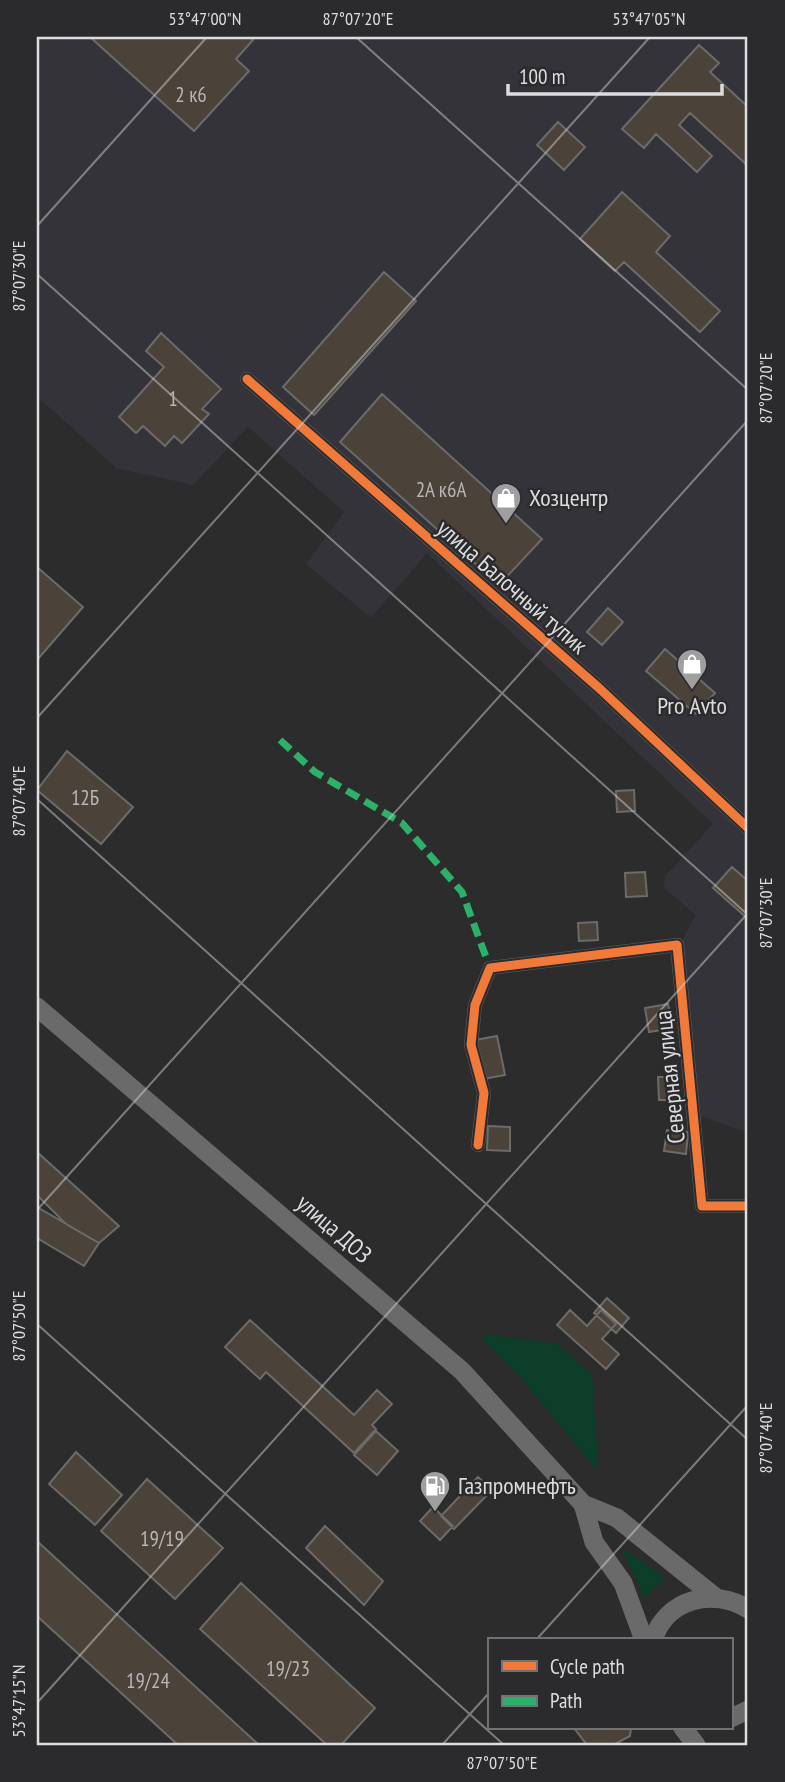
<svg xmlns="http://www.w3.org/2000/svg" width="785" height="1782" font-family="'PT Sans Narrow',sans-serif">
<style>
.built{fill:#34333a}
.green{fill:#0c3e2a}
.building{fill:#4b4239;stroke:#6b6b6a;stroke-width:2}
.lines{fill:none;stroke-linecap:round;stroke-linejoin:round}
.minor{stroke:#616161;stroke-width:14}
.major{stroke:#6a6a6b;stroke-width:19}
.quiet{stroke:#2db169;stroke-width:7;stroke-dasharray:14 7;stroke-linecap:butt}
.cycleway-casing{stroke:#2b2b2d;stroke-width:13}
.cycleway{stroke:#f17a3a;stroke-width:9}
.ticks{fill:none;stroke:#dddddf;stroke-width:2;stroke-opacity:0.45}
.labels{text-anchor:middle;stroke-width:5;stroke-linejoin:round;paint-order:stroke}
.number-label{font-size:21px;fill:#b8b6b6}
.poi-label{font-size:24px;fill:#dddddf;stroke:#2b2b2d;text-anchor:start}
.street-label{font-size:24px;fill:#dddddf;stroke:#2b2b2d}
.neatline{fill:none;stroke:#dddddf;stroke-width:2.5}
.ticks-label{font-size:18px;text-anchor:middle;fill:#dddddf}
</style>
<rect width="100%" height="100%" fill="#2c2c2c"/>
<path class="built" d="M37,37H748V1133L701,1116L680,944L696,915L664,888L665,876L713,824L427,553L371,618L306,564L344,512L248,427L193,485L116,468L37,396Z"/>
<path class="green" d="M488,1334L557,1344L592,1375L598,1463L595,1468L519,1376L482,1339Z
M621,1547L665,1578L644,1598Z"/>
<path class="building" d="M90,37H250L253,40L236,59L249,71L194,131Z
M699,45L719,63L710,72L748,107V166L690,113L679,125L712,156L697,172L656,134L644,148L622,129Z
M558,122L585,147L564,170L537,145Z
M622,192L670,236L656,252L720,311L700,332L624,262L615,271L580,239Z
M384,272L416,301L314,415L283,387Z
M161,333L221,389L202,409L209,414L182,443L174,436L165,446L143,426L136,433L119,417L164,367L146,351Z
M382,394L542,539L499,585L340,442Z
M37,567L83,607L37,660Z
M608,608L623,622L602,645L587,632Z
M665,649L715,693L696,714L646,671Z
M67,751L133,807L101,844L37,790Z
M634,790L635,811L617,812L616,791Z
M732,867L748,881V919L713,888Z
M645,872L647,896L626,897L625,873Z
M597,922L598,940L579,941L578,923Z
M668,1004L673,1028L649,1032L645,1008Z
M497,1036L505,1075L483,1079L475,1040Z
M658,1077H676V1100H659Z
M488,1126L510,1127V1151L487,1150Z
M667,1130L688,1132L686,1154L664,1151Z
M37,1152L119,1226L99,1243L66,1224L37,1195Z
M37,1207L99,1243L84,1266L37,1238Z
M607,1298L629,1318L616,1333L594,1313Z
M570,1310L587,1326L601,1310L616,1324L602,1339L619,1354L606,1369L557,1325Z
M250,1320L354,1415L377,1390L392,1404L372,1425L376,1429L354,1453L266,1372L260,1379L225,1347Z
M376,1431L398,1451L377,1475L354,1455Z
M76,1452L122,1495L95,1525L49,1484Z
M478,1477L492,1490L454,1529L441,1516Z
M147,1479L223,1548L175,1599L101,1531Z
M433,1507L453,1526L440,1540L420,1521Z
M325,1526L383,1581L364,1605L306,1548Z
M37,1541L259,1745H178L37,1616Z
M241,1583L375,1708L341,1745H327L200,1629Z
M574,1728H631L630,1736L613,1745H587Z"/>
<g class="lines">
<path class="minor" d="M247,379L599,688L748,828
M478,1145L484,1093L471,1045L475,1005L490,968L677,945L702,1206H748"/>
<path class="major" d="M37,1007L462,1371L583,1504L617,1518L715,1597
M583,1504L594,1542L623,1583L644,1640
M653,1640C666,1599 713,1587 748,1609
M731,1718L748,1710
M683,1728L696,1745"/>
<path class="quiet" d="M280,740L315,772L402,823L462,892L490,968L489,972"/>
<g class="cycleway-casing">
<path id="cycleway" d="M247,379L599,688L748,828
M478,1145L484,1093L471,1045L475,1005L490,968L677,945L702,1206H748"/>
</g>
<use href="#cycleway" class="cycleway"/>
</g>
<path class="ticks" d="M356,37L748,390M37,226L207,37M37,274L748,915M37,718L650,37M37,799L748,1440M37,1210L748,420M37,1324L504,1745M536,1640L748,1405M37,1703L748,913M442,1745L489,1693"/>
<defs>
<g id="shop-pin" transform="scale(1.575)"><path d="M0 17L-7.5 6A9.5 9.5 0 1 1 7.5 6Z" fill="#9f9fa0" stroke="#2b2b2d"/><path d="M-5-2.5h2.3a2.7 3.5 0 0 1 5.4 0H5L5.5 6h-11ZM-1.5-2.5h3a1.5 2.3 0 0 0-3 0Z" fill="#fff"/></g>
<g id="fuel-pin" transform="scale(1.575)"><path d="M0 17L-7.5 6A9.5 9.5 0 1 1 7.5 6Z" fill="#9f9fa0" stroke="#2b2b2d"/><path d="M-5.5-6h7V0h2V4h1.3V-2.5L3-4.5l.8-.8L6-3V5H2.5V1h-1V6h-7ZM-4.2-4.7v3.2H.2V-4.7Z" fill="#fff"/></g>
</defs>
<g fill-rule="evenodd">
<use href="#shop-pin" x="506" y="498"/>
<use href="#shop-pin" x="692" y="664"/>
<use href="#fuel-pin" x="435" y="1486"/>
</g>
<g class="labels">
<g class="number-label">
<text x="191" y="102">2 к6</text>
<text x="173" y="406">1</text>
<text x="441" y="497">2А к6А</text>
<text x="85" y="805">12Б</text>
<text x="162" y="1546">19/19</text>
<text x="288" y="1676">19/23</text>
<text x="148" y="1688">19/24</text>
</g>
<g class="poi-label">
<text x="529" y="506">Хозцентр</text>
<text x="692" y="714" text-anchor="middle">Pro Аvto</text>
<text x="458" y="1494">Газпромнефть</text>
</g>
<g class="street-label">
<text transform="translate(512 587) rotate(41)" y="8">улица Балочный тупик</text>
<text transform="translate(670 1077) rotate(-96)" y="8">Северная улица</text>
<text transform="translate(334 1229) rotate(41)" y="8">улица ДОЗ</text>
</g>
</g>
<rect width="785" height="1782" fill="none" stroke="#2b2b2d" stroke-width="77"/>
<rect x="488" y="1638" width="245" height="91" fill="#2b2b2d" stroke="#727274" stroke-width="2"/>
<rect x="502" y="1661" width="35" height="10" fill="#f17a3a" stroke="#727274" stroke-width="2"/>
<text x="550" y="1674" font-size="21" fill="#dddddf">Cycle path</text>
<rect x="502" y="1696" width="35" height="10" fill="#2db169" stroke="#727274" stroke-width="2"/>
<text x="550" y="1708" font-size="21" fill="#dddddf">Path</text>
<path d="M508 84v10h214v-10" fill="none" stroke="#dddddf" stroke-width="3.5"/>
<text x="519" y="84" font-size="21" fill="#dddddf" stroke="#2b2b2d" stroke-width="5" paint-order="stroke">100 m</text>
<rect x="38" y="38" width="708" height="1706" class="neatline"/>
<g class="ticks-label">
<text x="205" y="25">53°47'00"N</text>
<text x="358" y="25">87°07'20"E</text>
<text x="649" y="25">53°47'05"N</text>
<text transform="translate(19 276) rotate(-90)" y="6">87°07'30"E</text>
<text transform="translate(766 388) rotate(-90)" y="6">87°07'20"E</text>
<text transform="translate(19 801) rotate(-90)" y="6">87°07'40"E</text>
<text transform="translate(766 913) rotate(-90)" y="6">87°07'30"E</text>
<text transform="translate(19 1326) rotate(-90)" y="6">87°07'50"E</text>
<text transform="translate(766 1438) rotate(-90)" y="6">87°07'40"E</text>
<text transform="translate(19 1701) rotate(-90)" y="6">53°47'15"N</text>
<text x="502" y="1769">87°07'50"E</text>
</g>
</svg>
